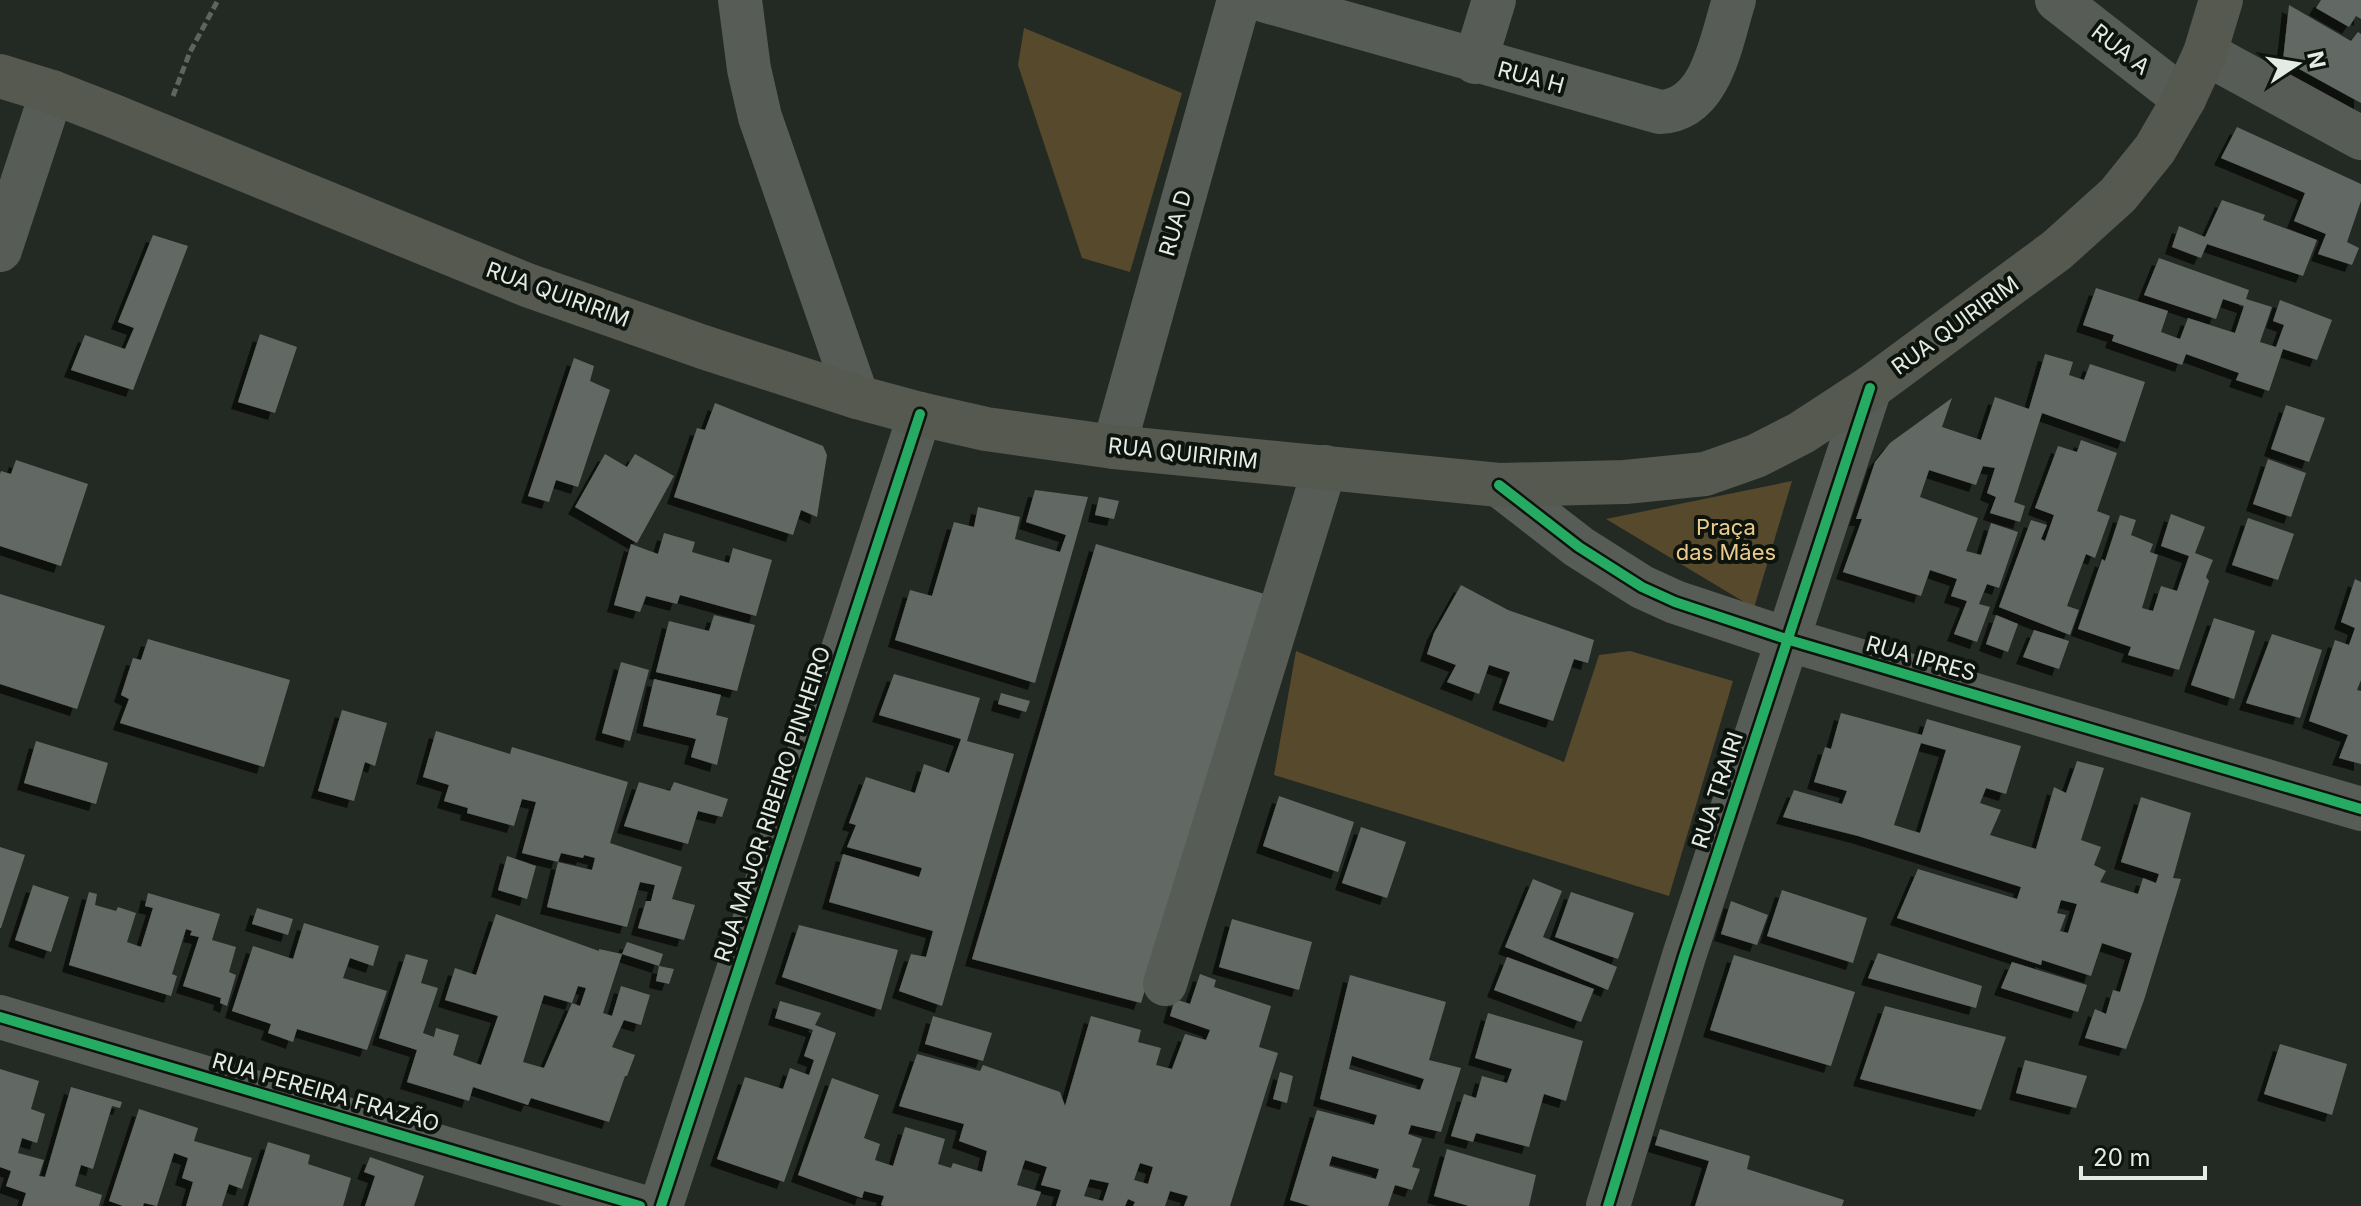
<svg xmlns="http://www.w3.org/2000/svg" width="2361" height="1206" font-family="Inter,sans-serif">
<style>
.green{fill:#57492c}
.building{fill:#626965;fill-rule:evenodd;filter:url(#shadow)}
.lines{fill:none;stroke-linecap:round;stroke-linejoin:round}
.path{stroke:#606460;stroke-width:5;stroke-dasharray:8 4;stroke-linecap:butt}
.minor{stroke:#575c57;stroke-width:44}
.major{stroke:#55594f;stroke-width:44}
.cycleway-casing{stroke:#0d130d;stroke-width:15}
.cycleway{stroke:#26ab63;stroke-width:10}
.labels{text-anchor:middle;stroke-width:8;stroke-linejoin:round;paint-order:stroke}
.street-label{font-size:22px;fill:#e4ebe4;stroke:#0d130d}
.park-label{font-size:22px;fill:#ebcb8d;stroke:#0d130d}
</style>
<defs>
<filter id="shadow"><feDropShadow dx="-7" dy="7" stdDeviation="0" flood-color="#0009"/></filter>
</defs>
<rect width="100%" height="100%" fill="#232923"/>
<path class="green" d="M1024,28L1182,93L1130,272L1082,258L1018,65Z
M1792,481L1754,608L1606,519Z
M1296,651L1564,762L1599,655L1630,651L1733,681L1669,896L1274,775Z"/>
<path class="building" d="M2321,0H2361V19L2356,16L2349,27L2316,8Z
M2289,5L2351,41L2358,32L2361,34V103L2283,60Z
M2237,127L2361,184V201L2347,242L2359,248L2352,265L2318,254L2326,234L2294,221L2305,193L2221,158Z
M2222,200L2265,215L2263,220L2317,240L2303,276L2207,244L2201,258L2172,247L2179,226L2205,237Z
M153,235L188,246L133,390L71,370L85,335L125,349L134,328L118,322Z
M2159,258L2249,290L2246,299L2272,307L2260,342L2276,347L2284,325L2273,321L2280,300L2332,320L2317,360L2283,349L2269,391L2236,380L2239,373L2186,354L2182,365L2112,341L2114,335L2083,325L2096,288L2168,311L2161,332L2180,339L2188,318L2235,333L2244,306L2223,299L2216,319L2144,295Z
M260,334L297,347L275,413L238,402Z
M2045,354L2073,362L2069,375L2084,380L2090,364L2145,382L2125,442L2042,413L2014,502L2025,506L2020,522L1990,513L1996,497L1987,493L1995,468L1983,466L1976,485L1929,470L1920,497L1978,518L1966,551L1981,555L1991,523L2018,532L1999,588L1987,584L1979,604L1990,607L1977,642L1954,634L1967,601L1951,596L1957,579L1930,570L1921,596L1843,572L1862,519H1856L1875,462L1890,443L1952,398L1942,427L1981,440L1995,397L2029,409Z
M574,358L594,366L590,381L610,390L578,487L556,480L549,502L528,496Z
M715,403L823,446L827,455L817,517L801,510L793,535L674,497L697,428L705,430Z
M2286,405L2325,418L2309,462L2271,449Z
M2081,440L2117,453L2097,511L2110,516L2095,558L2086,554L2067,606L2079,610L2070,635L1999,607L2031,520L2047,525L2041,539L2045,541L2054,515L2035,508L2058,446L2077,452Z
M605,454L627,467L635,454L674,476L637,543L575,507Z
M2268,459L2306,473L2291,517L2253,504Z
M16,460L88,484L61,566L0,546V474L1,471L11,474Z
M1035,490L1088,497L1035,683L895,640L910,590L932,596L954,522L974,527L978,507L1020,517L1015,539L1060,552L1066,535L1026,522Z
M1099,497L1119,501L1114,519L1095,515Z
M2171,514L2205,527L2195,553L2213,560L2206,577L2209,581L2179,670L2128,655L2131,647L2078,629L2102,559L2105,561L2120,515L2136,520L2131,535L2153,544L2150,552L2158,555L2142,608L2153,611L2161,586L2177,591L2189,556L2161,546Z
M2248,518L2294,534L2278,580L2232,565Z
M664,533L695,542L692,552L729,563L733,548L772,560L756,616L680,595L677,604L646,596L640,612L614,605L631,544L658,554Z
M1096,544L1268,595L1141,1003L972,959Z
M2355,579L2361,582V680L2357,690L2361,691V764L2339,758L2348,735L2309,721L2335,640L2349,645L2355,628L2341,622Z
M1461,585L1508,610L1594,640L1588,663L1574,659L1553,721L1499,703L1510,672L1489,665L1479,694L1447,682L1456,665L1427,654L1434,633Z
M0,594L105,626L77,709L0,684Z
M714,615L755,625L737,691L656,672L669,621L709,631Z
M1996,615L2018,624L2008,652L1986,644Z
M2214,618L2255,631L2234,699L2191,685Z
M2034,630L2069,641L2059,669L2023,657Z
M2272,634L2322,650L2300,718L2246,703Z
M148,639L290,680L264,767L120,723L129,699L121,695L133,658L141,660Z
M621,662L649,670L630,741L602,733Z
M894,674L980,698L967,741L1014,754L942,1006L899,991L911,954L926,957L933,931L829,902L843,854L919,877L922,868L847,847L856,825L849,823L866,777L915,793L924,764L949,773L961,739L879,715Z
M654,679L721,695L716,715L728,718L717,765L691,757L696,739L643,726Z
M1001,693L1030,701L1026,712L998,704Z
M342,710L387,723L375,766L365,762L354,801L318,791Z
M1841,713L1922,735L1927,719L2021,746L2006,794L1986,788L1980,803L2001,810L1990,835L2036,849L2054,787L2066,793L2077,761L2104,768L2081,840L2101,847L2094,865L2106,871L2100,882L2138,894L2143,878L2156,883L2159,874L2121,862L2141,797L2191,813L2173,878L2181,879L2144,1000L2126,1049L2085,1038L2095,1009L2106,1014L2113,990L2120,992L2132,953L2102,943L2091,976L2042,960L2041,965L1897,918L1918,869L2017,899L2021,887L1858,836L1783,817L1794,790L1842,804L1847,791L1814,782L1825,747L1831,749ZM1921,743L1946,750L1920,833L1894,825ZM2061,900L2077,904L2068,933L2060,931L2066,915L2057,913Z
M436,731L510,754L512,747L628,782L610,843L682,867L672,899L695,905L684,940L638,928L646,901H651L655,885L640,882L627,927L547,907L558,862L592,870L595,858L584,855L583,858L561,853L558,862L522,853L536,802L522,799L514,826L467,813L468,808L444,801L449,785L423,777Z
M36,741L108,763L96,804L24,783Z
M639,782L670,791L674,782L728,799L722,817L698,811L688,844L624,826Z
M1279,796L1354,822L1338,872L1263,846Z
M1361,827L1406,842L1387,898L1342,883Z
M0,847L25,855L1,928H0Z
M507,856L536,866L527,899L498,890Z
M1533,879L1562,891L1543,937L1617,967L1608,990L1505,947Z
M33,885L69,897L51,952L15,940Z
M1782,890L1867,918L1853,963L1767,936Z
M89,892L97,894L95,905L116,911L118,907L136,913L127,942L141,947L153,908L145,906L148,893L220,914L212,940L236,947L229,972L236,975L227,1006L220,1003L221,998L183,986L199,937L190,935L192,931L186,929L172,974L177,976L171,996L69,965Z
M1571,892L1634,913L1618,959L1555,937Z
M1731,901L1768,915L1757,945L1721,934Z
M257,908L293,919L288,935L252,924Z
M496,914L599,951V949L622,954L627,942L663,954L659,966L674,969L669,984L656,981L659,966L622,954L603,1013L612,1016L621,986L650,995L641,1025L624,1020L612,1047L635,1055L627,1076H625L609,1122L531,1098L528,1105L473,1087L469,1101L407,1082L417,1050L379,1038L406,954L428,960L421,983L438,988L423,1033L434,1037L436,1028L459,1035L453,1055L481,1065L498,1016L445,1000L455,968L476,975ZM578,986L586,988L580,1006L572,1003L544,1068L523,1062L544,995L572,1003Z
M1232,919L1312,942L1299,990L1219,967Z
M304,923L379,946L373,966L350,958L343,978L387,991L367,1050L297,1029L293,1042L268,1033L271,1024L232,1011L253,946L293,959Z
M799,925L898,950L881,1010L782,977Z
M1878,953L1982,986L1976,1008L1868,978Z
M1734,955L1855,992L1831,1066L1710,1030Z
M1507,957L1594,989L1581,1022L1494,990Z
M2012,962L2087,985L2078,1012L2001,988Z
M1200,974L1216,980L1214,987L1271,1006L1259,1047L1278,1053L1230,1206H1184L1188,1196L1170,1191L1165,1206H1133L1135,1202L1128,1199L1125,1206H1056L1061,1190L1041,1185L1047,1167L1025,1160L1017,1185L1041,1192L1036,1206H884L881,1205L884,1196L864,1191L862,1198L798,1175L832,1078L879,1095L864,1138L880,1144L875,1160L893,1166L905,1127L945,1139L938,1164L951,1168L953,1163L982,1172L987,1151L959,1141L964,1124L899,1106L917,1054L980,1071L983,1065L1060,1092L1065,1106L1091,1016L1141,1030L1138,1042L1161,1048L1156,1065L1172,1069L1185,1034L1206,1040L1210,1030L1170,1016L1175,999L1190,1004ZM1140,1163L1153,1167L1148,1184L1134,1180ZM1090,1179L1109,1183L1103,1201L1084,1196Z
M1350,975L1446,1002L1429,1060L1461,1068L1441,1132L1411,1125L1408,1134L1422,1139L1412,1167L1420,1169L1412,1190L1395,1185L1388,1206H1310L1290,1200L1317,1110L1374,1125L1377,1115L1320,1099ZM1352,1056L1424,1079L1420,1090L1349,1069ZM1332,1156L1379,1169L1376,1179L1329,1166Z
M780,1001L821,1013L815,1025L836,1033L784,1182L717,1159L745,1077L783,1089L790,1068L809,1075L814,1060L804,1056L813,1030L775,1018Z
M1885,1006L2006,1037L1981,1110L1860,1079Z
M1488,1013L1583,1041L1566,1101L1544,1094L1529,1147L1476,1133L1473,1142L1451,1136L1464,1094L1476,1098L1482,1076L1507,1083L1512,1069L1475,1058Z
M933,1016L992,1033L983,1061L925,1044Z
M2280,1044L2347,1064L2332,1115L2264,1094Z
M2025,1060L2087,1076L2076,1108L2016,1093Z
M0,1069L39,1081L31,1109L45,1114L37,1143L22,1138L18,1153L44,1160L39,1176L45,1177L71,1087L122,1102L120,1108L112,1106L93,1169L81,1165L75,1186L102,1195L99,1206H22L26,1193L6,1186L11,1171L0,1167Z
M1280,1072L1293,1076L1287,1103L1273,1099Z
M139,1109L198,1128L194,1141L252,1158L242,1189L229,1184L222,1206H186L193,1182L182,1178L188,1158L174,1153L157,1206L144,1203L143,1206H123L109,1201Z
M1660,1129L1750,1156L1747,1169L1844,1200L1842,1206H1695L1709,1161L1655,1145Z
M268,1142L310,1155L308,1164L351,1178L343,1206H248Z
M1447,1149L1536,1175L1529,1206H1469L1434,1196Z
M370,1157L424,1176L414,1206H365L375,1176L364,1172Z"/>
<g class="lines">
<path class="path" d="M173,96L190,52L218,0"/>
<path class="minor" d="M740,0L749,69L760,117L857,397
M1263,0L1660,112C1712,110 1721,40 1734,0
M2057,0L2184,99
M2205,53L2361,138
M1475,62L1494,0
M0,250L52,92
M1114,447L1239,0
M1499,485L1579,547L1642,587L1675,602L1786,639L2361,809
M1165,984L1325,467
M0,1017L640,1206
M661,1206L920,414
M1608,1206L1684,956L1870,388"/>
<path class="major" d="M0,76L52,92L111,115L527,285L703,347L857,397L920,414L986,429L1114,447L1499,485L1625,482L1705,474L1756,456L1801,433L1870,388L2057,250L2118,195L2155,149L2184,99L2205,53L2221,0"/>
<g class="cycleway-casing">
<path id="cycleway" d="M1499,485L1579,547L1642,587L1675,602L1786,639L2361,809
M0,1017L640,1206
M661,1206L920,414
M1608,1206L1684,956L1870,388"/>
</g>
<use href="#cycleway" class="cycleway"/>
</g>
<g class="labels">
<g class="street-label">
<text transform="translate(2121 49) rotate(38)" y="8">RUA A</text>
<text transform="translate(1531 77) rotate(15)" y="8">RUA H</text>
<text transform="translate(1175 223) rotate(-74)" y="8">RUA D</text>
<text transform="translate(558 294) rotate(20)" y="8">RUA QUIRIRIM</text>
<text transform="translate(1955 325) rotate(-36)" y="8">RUA QUIRIRIM</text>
<text transform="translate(1183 453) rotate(6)" y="8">RUA QUIRIRIM</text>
<text transform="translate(1921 658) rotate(16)" y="8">RUA IPRES</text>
<text transform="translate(1717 790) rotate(-72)" y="8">RUA TRAIRI</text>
<text transform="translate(772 804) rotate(-72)" y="8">RUA MAJOR RIBEIRO PINHEIRO</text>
<text transform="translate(326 1092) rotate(16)" y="8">RUA PEREIRA FRAZÃO</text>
</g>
<g class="park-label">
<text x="1726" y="535">Praça<tspan x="1726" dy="25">das Mães</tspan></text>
</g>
</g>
<g transform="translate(2297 64) rotate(78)" stroke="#0d130d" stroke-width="6" paint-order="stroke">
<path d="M0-6L14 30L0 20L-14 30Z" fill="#e4ebe4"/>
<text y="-12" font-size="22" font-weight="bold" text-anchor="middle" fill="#e4ebe4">N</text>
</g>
<path d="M2081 1166v12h124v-12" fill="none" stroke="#e4ebe4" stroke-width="4"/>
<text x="2093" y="1166" font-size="24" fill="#e4ebe4" stroke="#0d130d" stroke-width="6" paint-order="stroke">20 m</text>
</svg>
